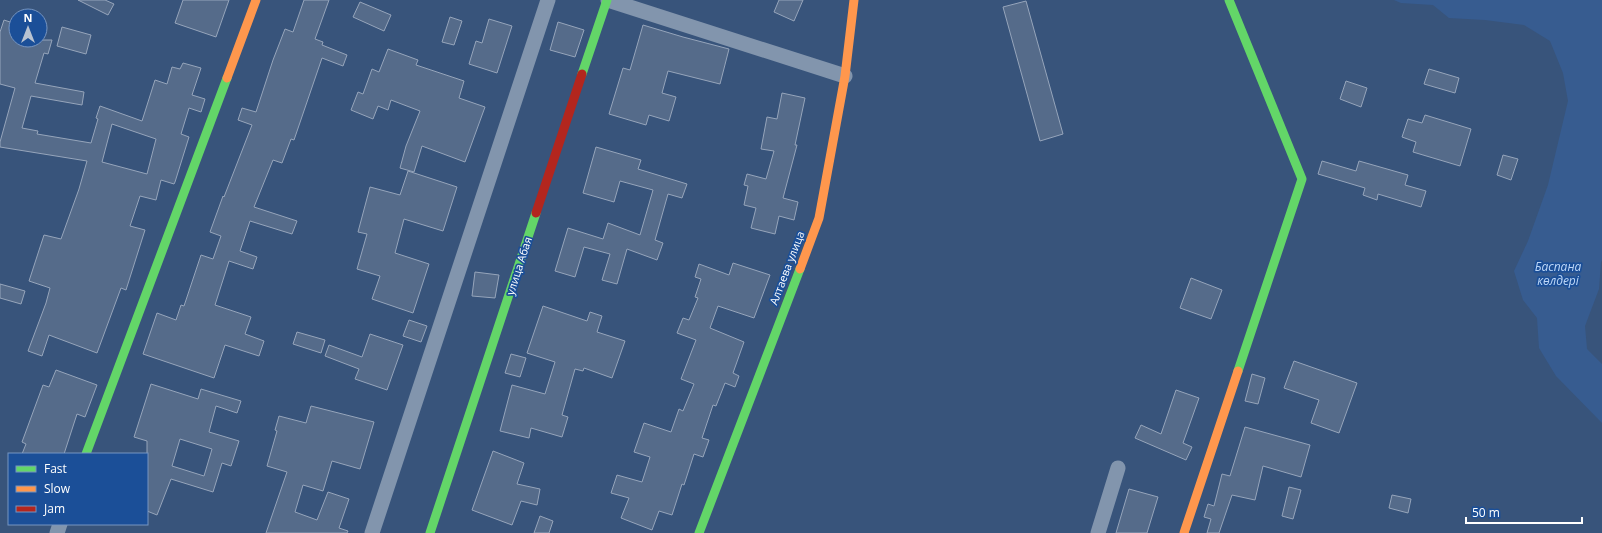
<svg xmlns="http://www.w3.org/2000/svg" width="1602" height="533" font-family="'Open Sans',sans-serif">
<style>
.water{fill:#375c90}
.building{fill:#556b8a;stroke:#96a5bb;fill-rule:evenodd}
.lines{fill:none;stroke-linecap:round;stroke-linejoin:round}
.street{stroke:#8295ad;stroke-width:15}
.fast{stroke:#63d668;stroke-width:9}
.slow{stroke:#ff974d;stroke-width:9}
.jam{stroke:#b3261e;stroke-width:9}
.labels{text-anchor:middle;stroke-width:3.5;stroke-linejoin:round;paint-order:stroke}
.street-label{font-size:11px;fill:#fff;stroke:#1b4f98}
.water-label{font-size:12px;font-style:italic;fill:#bcd6f7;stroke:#1b4f98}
</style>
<rect width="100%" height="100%" fill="#38547b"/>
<path class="water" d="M1394,0H1602V260L1601,262L1599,289L1585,326L1587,349L1602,364V423L1556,376L1539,348L1537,318L1523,300L1514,271L1528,241L1548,185L1568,101L1563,73L1550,41L1524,25L1485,20L1449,18L1433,5L1401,3Z"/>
<path class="building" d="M78,0H105L114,4L108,15Z
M183,0H229L216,37L175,23Z
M304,0H329L315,39L323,42L322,45L347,55L343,66L322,58L294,140L291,139L282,163L273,160L254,207L297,221L292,234L250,221L240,251L257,257L253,269L229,261L215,305L251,317L245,334L264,341L259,356L225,345L214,378L143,354L157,313L176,320L181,305L184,306L201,255L213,259L221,236L210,232L223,196L224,197L252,125L238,120L242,108L256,112L273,60L285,29L293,32Z
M779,0H803L794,21L774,12Z
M1026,1L1063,134L1040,141L1003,7Z
M360,2L391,15L384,31L353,17Z
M450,17L462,21L454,45L442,42Z
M489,19L512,26L497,73L469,64L476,41L482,43Z
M4,20L16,24V40H52L48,54L44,53L35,83L84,92L82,105L31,96L22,128L38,131L37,134L91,143L98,119L96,118L100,106L142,121L155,80L167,84L172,67L180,69L183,63L201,68L192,95L205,99L201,112L189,108L181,134L189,137L175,182L174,184L161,180L156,200L140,196L130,226L145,230L126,290L121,288L97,353L49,335L42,356L28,351L46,303L50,288L29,281L44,235L61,239L79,189L87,161L0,147V142L15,88L0,84V32ZM112,124L156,139L147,174L102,162Z
M558,22L584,30L575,57L550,50Z
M643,25L683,37L729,49L720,84L668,71L662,93L676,97L669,121L649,115L646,125L609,114L623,68L630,70Z
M62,27L91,35L86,54L57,46Z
M388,49L418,60L416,65L464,81L459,98L485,107L465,162L422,146L414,172L400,168L406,146L420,111L391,100L388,110L378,106L373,119L351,110L358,92L363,94L372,69L379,72Z
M1429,69L1459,78L1455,93L1424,84Z
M1346,81L1367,88L1361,107L1340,99Z
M782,93L805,98L795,145H797L783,198L798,202L794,220L779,216L775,234L751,228L756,208L744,205L748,186L744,185L747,174L766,179L774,151L761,149L767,117L777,119Z
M1425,115L1471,129L1460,166L1413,152L1416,142L1402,137L1408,119L1422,123Z
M596,147L641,160L638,169L687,184L682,198L668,194L655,240L663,243L657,260L627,249L617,284L602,280L610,254L584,247L575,277L555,271L568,228L603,239L608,223L640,235L653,190L620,181L614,202L583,193Z
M1503,155L1518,159L1511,180L1497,175Z
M1322,161L1356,171L1359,161L1408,175L1405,185L1426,191L1421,207L1378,194L1377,200L1363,195L1365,188L1318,174Z
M408,171L457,187L443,231L404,219L395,253L429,264L413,313L372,299L380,276L357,269L367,234L358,232L370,187L400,195Z
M733,263L770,275L754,318L718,306L710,328L744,342L733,373L739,376L735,387L725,383L716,406L713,405L702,438L709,440L703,457L694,454L684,485L682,484L672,515L659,511L652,530L621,518L629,498L611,493L617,475L642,482L650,457L634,452L644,423L671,432L679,409L683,411L694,384L681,379L696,340L677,333L683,318L689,320L698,298L695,297L701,279L695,277L699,264L729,275Z
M475,272L499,275L495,298L472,296Z
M1191,278L1222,290L1211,319L1180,308Z
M0,284L25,291L21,304L0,298Z
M543,306L587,321L590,312L602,316L597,332L625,341L612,378L584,368L583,371L575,369L562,415L568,417L562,437L531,428L529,438L500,431L512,385L545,394L555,362L527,353Z
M409,320L427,326L421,342L403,336Z
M297,332L325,340L321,353L293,344Z
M370,334L403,345L387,390L355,379L359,369L325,356L329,345L362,357Z
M511,354L526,358L520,377L505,373Z
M1294,361L1357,383L1339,433L1311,423L1319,400L1284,388Z
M56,370L97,385L85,417L77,414L64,454H22L26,444L22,442L43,385L49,387Z
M1252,374L1265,378L1258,404L1245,401Z
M151,384L198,399L201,389L241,401L237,413L216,406L209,432L239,441L231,466L222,463L213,492L171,479L157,515L147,511V441L134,437ZM180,439L212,449L204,476L172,466Z
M1176,390L1199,398L1183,443L1192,447L1186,460L1135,438L1141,425L1161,434Z
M311,406L374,422L360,469L332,461L323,491L303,485L295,512L317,520L328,492L349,499L339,528L348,531L347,533H266L287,472L267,466L277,431L275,430L279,416L306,423Z
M1245,427L1310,445L1301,477L1263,466L1255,500L1232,495L1219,533H1207L1211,519L1204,517L1208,504L1214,506L1222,474L1230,476Z
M493,451L524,463L517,484L540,489L537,505L521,501L512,525L472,510Z
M1289,487L1301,490L1293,519L1282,516Z
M1129,489L1158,497L1147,533H1116Z
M1392,495L1411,499L1408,513L1389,508Z
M540,516L553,521L549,533H534Z"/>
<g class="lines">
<path class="street" d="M608,0L845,76
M57,533L60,524
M372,533L548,0
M1098,533L1118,468"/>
<path class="fast" d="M1229,0L1302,179L1238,371
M582,74L607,0
M86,454L227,78
M430,533L536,213
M699,533L800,269"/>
<path class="slow" d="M227,78L256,0
M800,269L819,218L845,76L854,0
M1184,533L1238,371"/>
<path class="jam" d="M536,213L582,74"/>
</g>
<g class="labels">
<g class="street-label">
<text transform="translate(519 266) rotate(-72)" y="4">улица Абая</text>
<text transform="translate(787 268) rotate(-69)" y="4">Алтаева улица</text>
</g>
<g class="water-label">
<text x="1558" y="271">Баспана<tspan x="1558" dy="14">көлдері</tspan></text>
</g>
</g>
<rect x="8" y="453" width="140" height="72" fill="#1b4f98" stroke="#7695c1"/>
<rect x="16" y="466" width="20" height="6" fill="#63d668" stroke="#7695c1"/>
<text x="44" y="473" font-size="12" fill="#ffffff">Fast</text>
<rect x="16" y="486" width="20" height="6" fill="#ff974d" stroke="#7695c1"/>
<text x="44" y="493" font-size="12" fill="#ffffff">Slow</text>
<rect x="16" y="506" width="20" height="6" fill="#b3261e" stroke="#7695c1"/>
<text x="44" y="513" font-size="12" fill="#ffffff">Jam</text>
<g transform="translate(28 28)"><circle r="19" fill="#1b4f98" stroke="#7695c1"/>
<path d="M0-3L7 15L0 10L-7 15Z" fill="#b9c3d1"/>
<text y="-6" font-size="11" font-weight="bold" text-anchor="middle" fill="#ffffff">N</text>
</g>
<path d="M1466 517v6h116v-6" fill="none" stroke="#ffffff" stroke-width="2"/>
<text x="1472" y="517" font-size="12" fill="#ffffff" stroke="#1b4f98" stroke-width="3" paint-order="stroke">50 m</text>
</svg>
